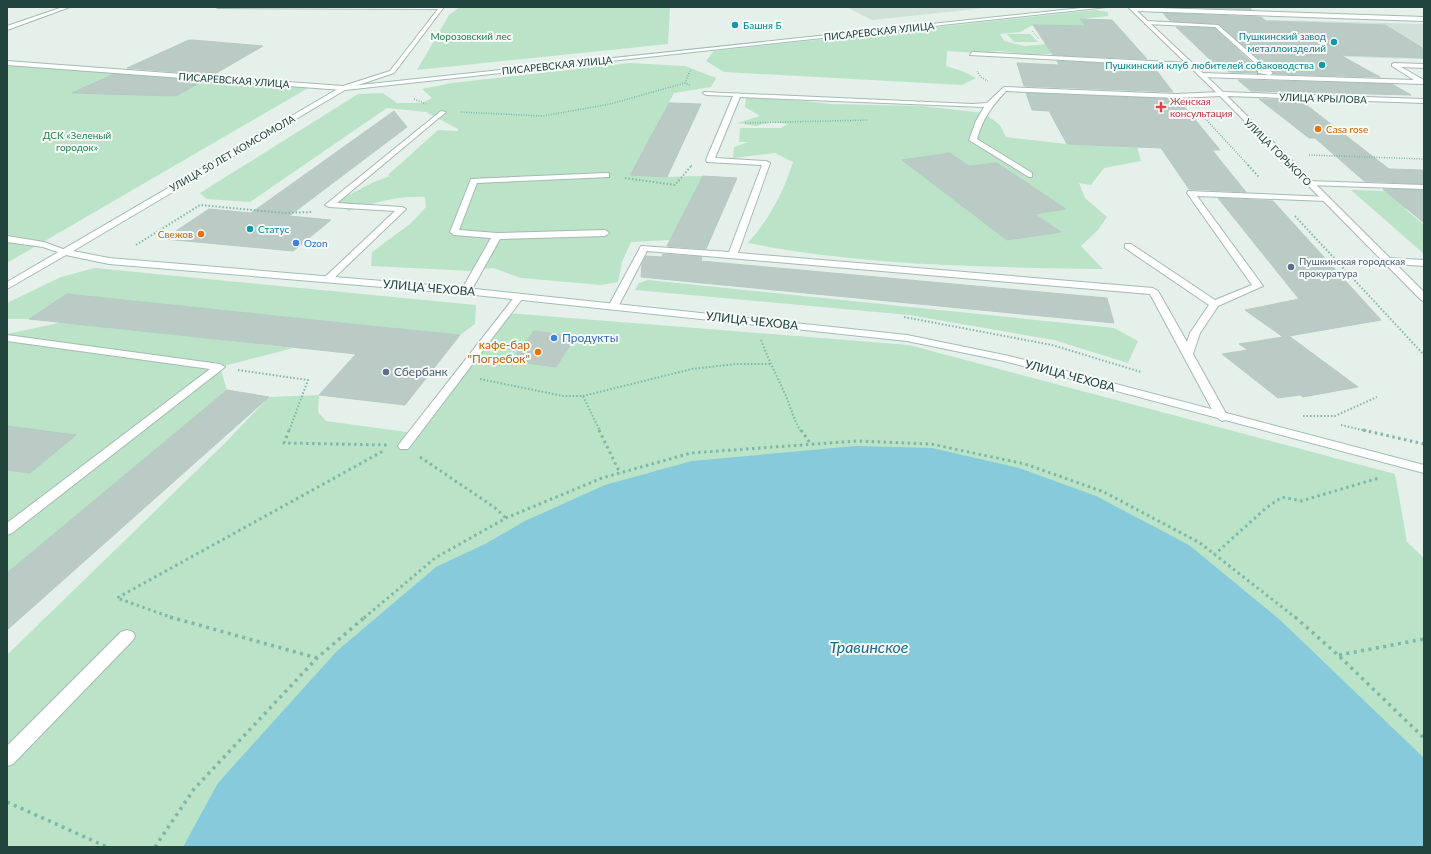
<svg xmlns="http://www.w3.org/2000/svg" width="1431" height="854" font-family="Lato,sans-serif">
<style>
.built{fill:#d2e0da}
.green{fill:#bbe3c7}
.water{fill:#86cadb}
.building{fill:#b9cbc4;stroke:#b6cac3}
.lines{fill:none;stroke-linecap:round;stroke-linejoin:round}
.lane-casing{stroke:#a6b9b3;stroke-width:2}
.street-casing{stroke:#a6b9b3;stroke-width:2}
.secondary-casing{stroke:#a1bdb4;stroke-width:2}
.path-far4{stroke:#81b7a8;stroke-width:1;stroke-dasharray:1 1.5;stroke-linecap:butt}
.path-far3{stroke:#81b7a8;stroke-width:1.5;stroke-dasharray:1 1.5;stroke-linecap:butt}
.path-far2{stroke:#81b7a8;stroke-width:2;stroke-dasharray:1.5 2;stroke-linecap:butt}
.path-far1{stroke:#81b7a8;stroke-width:3;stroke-dasharray:2.5 3.5;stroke-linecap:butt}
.path{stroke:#81b7a8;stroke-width:3.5;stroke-dasharray:3 4.5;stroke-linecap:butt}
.lane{fill:#fff;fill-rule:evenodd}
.street{fill:#fff;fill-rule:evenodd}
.secondary{fill:#fff;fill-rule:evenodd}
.culture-dot{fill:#0f9aa8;stroke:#f6fbf9;stroke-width:1.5}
.health-dot{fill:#e0444e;stroke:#f6fbf9;stroke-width:1.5}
.food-dot{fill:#e8710a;stroke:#f6fbf9;stroke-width:1.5}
.shop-dot{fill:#3f7fe0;stroke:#f6fbf9;stroke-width:1.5}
.service-dot{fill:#5c6f8a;stroke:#f6fbf9;stroke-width:1.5}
.labels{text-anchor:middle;stroke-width:4;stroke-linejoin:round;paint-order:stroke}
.far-culture-label{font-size:10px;fill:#0d838f;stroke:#f6fbf9;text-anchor:start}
.far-street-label{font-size:10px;fill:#21443c;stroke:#f6fbf9}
.far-park-label{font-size:10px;fill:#25814c;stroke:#f6fbf9}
.far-health-label{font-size:10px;fill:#be3a42;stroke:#f6fbf9;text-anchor:start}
.far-food-label{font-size:10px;fill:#c56008;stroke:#f6fbf9;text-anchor:start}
.far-shop-label{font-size:10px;fill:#366cbe;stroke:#f6fbf9;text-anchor:start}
.far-service-label{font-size:10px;fill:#4e5e75;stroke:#f6fbf9;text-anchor:start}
.street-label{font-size:12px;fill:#21443c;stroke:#f6fbf9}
.shop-label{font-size:12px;fill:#366cbe;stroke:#f6fbf9;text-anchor:start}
.food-label{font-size:12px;fill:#c56008;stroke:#f6fbf9;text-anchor:end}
.service-label{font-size:12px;fill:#4e5e75;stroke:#f6fbf9;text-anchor:start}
.near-water-label{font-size:16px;font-style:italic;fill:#127089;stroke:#f6fbf9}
</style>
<rect width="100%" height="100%" fill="#e5f0eb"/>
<path class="built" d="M846,7H994L872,20Z
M1268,20L1424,24V59L1318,56Z"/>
<path class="green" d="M460,7H670L668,44L417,70L449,15Z
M1095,10L1108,12V16L1081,19L1086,26L1033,25L1020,32L1000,34L1004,41L1024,46L1051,44L1057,53L1034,55L999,51L978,53L947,51L946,66L962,71L976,78L962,85L724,72L706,61L714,51Z
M1007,34H1030L1038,42H1014Z
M630,63L685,66L716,78L711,87L674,93L630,174L667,177L703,176L670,240L631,242L622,262L618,282L601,285L521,278L493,268L471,271L371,266L372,252L410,224L426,207L425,197C398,195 373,203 348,211L339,200L374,182L390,176L388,175L438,130L458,131V129L426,112L387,108L250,202L207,199L200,193L358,94L383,93L397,103H422L432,98L422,89L452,83Z
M7,65L310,87L7,263Z
M746,98L805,101L830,104L922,106L984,113L1000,125L1006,137L1067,144L1137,147L1141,161L1104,168L1091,185L1079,183L1085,198L1107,217L1098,230L1081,246L1103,269C985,267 864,266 748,243C770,218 783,193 793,162L775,153L733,158L734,147L748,142H739L740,128H781L788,124L771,122L756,126L737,123L760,116L745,107Z
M1351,190L1424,192V209H1405L1424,225V254Z
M95,268L476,305L475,324L460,335L67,294L29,319H7V303L61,277Z
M648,280L1114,328L1138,341L1128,363L1054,340L909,315L635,290L639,283Z
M507,313L909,345L1395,474L1407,542L1424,558V847H7V655L224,444L269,397L319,395L318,412L326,421L414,433Z
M63,322L293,348L220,367L227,390L7,573V334Z"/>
<path class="water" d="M856,446L932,448L1019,468L1096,496L1189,545L1279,619L1424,758V847H183L218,783L337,651L436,567L487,543L525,521L605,485L692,461Z"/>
<path class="building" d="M1172,7H1249L1252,10Z
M1163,13L1261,17L1266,21L1385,25L1424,49V58L1340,55L1380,77L1274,74V72L1219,24L1170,21Z
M1080,19L1112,20L1147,59L1053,55L1033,25L1086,26Z
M1176,27L1214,28L1260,70H1257V73L1229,72L1225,68H1219Z
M189,40H193L263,46L213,75L127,68Z
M1057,61L1153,66L1173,92L1024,86L1017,63L1059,65Z
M114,74L203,81L176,96L72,93Z
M1238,80L1392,84L1411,95L1251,91Z
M1026,93L1178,99L1220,150H1212L1246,192L1189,189L1161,148L1067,144L1049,111L1032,110Z
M1259,99L1300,100L1389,169L1424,170V184L1364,181L1315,138H1309Z
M669,103L701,104L667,177L630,175Z
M394,111L407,127L289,216L331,220L293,251L164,239L209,209L251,213Z
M950,153L969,166L997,163L1066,209L1034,214L1061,232L1007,240L902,160Z
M703,176L737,178L706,249L667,246Z
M1383,189L1424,190V223Z
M1218,198L1273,201L1381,320L1289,336L1358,387L1303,397L1300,395L1278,398L1222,354L1248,350L1239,344L1283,337L1245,310L1299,299Z
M663,254L702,257L701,261L1107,298L1114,323L641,277L642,264L646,256L662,257Z
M67,294L381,327L460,335L405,405L319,395L356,354L29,319Z
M534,331L555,334L576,336L556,367L512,361Z
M227,390L269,397L7,630V573Z
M7,426L76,435L30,473L7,470Z"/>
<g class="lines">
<g class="lane-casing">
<path id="lane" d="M1147,21L1218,25L1273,73L1270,75L1258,73V71H1264L1215,27L1145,24Z
M972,52L1191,63L1194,65L1191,67L970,55Z
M1394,63L1424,64V68L1401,67L1424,80V84L1201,77L1198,75L1201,73L1414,80L1392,66V64Z
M1004,87L1176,94L1221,92L1224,94L1221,96L1176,98L1006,91C991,107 983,118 977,139L1032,173V177H1029L969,140L976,121L984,107L740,97L715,158L766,161L770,163L738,253L1153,288L1158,291L1187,342L1190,333L1209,305L1125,248V244H1131L1215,300L1252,285L1187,193L1188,191L1329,197V201H1326L1197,196L1263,286L1218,306L1200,333L1193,354L1228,417L1226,420L1222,421L1216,417L1150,294L647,251L618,307L614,308L609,305L641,246L729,252L762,165L707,162L706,160L733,96L706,95L703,93L704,92L972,104L987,103Z
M441,111L446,112L337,203L402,207L406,209L331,281H325V277L395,211L329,207L325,205Z
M606,173H609V177L477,183L459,230L497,233L605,230L609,233L605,236L500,239L471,291L469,293H463L461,291L491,238L454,235L450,232L471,179Z
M1307,181L1424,185V189L1310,185H1307Z
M1387,258L1424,260V266L1384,263L1382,261Z
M519,294L524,297L522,299L408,449H400L398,446L400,443L516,295Z
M7,335L220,364L225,367L12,533L7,535V523L210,369L7,341Z
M127,630L133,632L135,636L133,640L13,764L7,766V746L121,632Z"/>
</g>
<g class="street-casing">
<path id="street" d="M63,7H70L7,30V26Z
M216,7H444L394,73L343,90L7,65V61L343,86L390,71L438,9L218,8Z
M1128,7L1424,17V21L1137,11L1223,92L1424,99V103L1227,96L1424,292V301L1421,300L1219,95Z
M7,236L44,242L71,252L66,255L43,247L7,242Z"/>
</g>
<g class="secondary-casing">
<path id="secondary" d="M1091,7H1107L345,90L73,251L109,258L466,288L907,335L1009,356L1424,465V473L1004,361L907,341L466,294L109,264L66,255L7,289V282L341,87Z"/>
</g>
<path class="path-far4" d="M1032,31L1039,39
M977,71L979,74
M689,74L691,69"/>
<path class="path-far3" d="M689,73L685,83L691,86
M978,73L982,78L988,81
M414,99L426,104
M461,112L543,116L610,104L685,83
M1200,113L1249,166
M745,123L868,120
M1309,155L1424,159
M691,166L692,165"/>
<path class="path-far2" d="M1248,165L1259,177
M625,178L675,185L692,165
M1295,216L1424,355
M136,245L200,205L284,213L312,212
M904,317L1052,345L1141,372
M761,340C768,359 777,376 785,394C791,407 793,419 801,431
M238,370L308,380L289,431
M480,379L563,396H583L600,431
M583,396L692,369L736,364H770
M1303,416H1335L1377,397
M1341,425L1367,431"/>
<path class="path-far1" d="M289,430L284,443L387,445
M599,430L620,473
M801,430L810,443
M1363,430L1424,444
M420,457L494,507L506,518
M1214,555L1266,508L1282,497L1301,501L1379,478
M173,618L117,598L385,450
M364,618L435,558L506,518L602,478L691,453L857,441L931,444L1025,464L1104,492L1200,543L1296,618"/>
<path class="path" d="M170,617L317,658
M1295,617L1338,655L1424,738
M1339,655L1424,639
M7,802L107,847
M155,847L194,789L317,658L365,617"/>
<use href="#lane" class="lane"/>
<use href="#street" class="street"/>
<use href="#secondary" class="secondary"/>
</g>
<g class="culture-dot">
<circle cx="735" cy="25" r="4"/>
<circle cx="1334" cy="42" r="4"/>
<circle cx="1322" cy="65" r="4"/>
<circle cx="250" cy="229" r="4"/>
</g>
<path class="health-dot" d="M1159 101h4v4h4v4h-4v4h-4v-4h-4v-4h4z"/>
<g class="food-dot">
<circle cx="1318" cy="129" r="4"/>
<circle cx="201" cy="234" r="4"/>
<circle cx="538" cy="352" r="4"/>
</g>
<g class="shop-dot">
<circle cx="296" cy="243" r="4"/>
<circle cx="554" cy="338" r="4"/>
</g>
<g class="service-dot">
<circle cx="1291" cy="267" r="4"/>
<circle cx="386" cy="372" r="4"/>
</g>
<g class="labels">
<g class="far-culture-label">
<text x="743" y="29">Башня Б</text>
<text x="1326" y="40" text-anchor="end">Пушкинский завод<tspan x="1326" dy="12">металлоизделий</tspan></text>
<text x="1314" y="69" text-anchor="end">Пушкинский клуб любителей собаководства</text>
<text x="258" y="233">Статус</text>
</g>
<g class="far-street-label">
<text transform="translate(879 31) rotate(-6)" y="4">ПИСАРЕВСКАЯ УЛИЦА</text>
<text transform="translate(557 65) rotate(-6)" y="4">ПИСАРЕВСКАЯ УЛИЦА</text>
<text transform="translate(234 80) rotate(4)" y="4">ПИСАРЕВСКАЯ УЛИЦА</text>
<text transform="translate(1323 98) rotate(2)" y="4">УЛИЦА КРЫЛОВА</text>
<text transform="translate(1278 152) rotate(45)" y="4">УЛИЦА ГОРЬКОГО</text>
<text transform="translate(232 153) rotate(-30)" y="4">УЛИЦА 50 ЛЕТ КОМСОМОЛА</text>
</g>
<g class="far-park-label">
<text x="471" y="40">Морозовский лес</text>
<text x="77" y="139">ДСК «Зеленый<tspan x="77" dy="12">городок»</tspan></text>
</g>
<g class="far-health-label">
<text x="1170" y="105">Женская<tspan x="1170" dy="12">консультация</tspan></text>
</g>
<g class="far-food-label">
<text x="1326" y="133">Casa rose</text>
<text x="193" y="238" text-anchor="end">Свежов</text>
</g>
<g class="far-shop-label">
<text x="304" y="247">Ozon</text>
</g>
<g class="far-service-label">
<text x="1299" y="265">Пушкинская городская<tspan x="1299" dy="12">прокуратура</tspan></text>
</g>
<g class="street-label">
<text transform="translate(429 288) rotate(5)" y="4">УЛИЦА ЧЕХОВА</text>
<text transform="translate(752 321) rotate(6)" y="4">УЛИЦА ЧЕХОВА</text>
<text transform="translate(1070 376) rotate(15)" y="4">УЛИЦА ЧЕХОВА</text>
</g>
<g class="shop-label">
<text x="562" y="342">Продукты</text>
</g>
<g class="food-label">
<text x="530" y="349">кафе-бар<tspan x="530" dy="14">"Погребок"</tspan></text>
</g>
<g class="service-label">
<text x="394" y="376">Сбербанк</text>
</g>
<g class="near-water-label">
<text x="869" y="653">Травинское</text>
</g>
</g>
<rect width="1431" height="854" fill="none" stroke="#21443c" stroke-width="16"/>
</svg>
